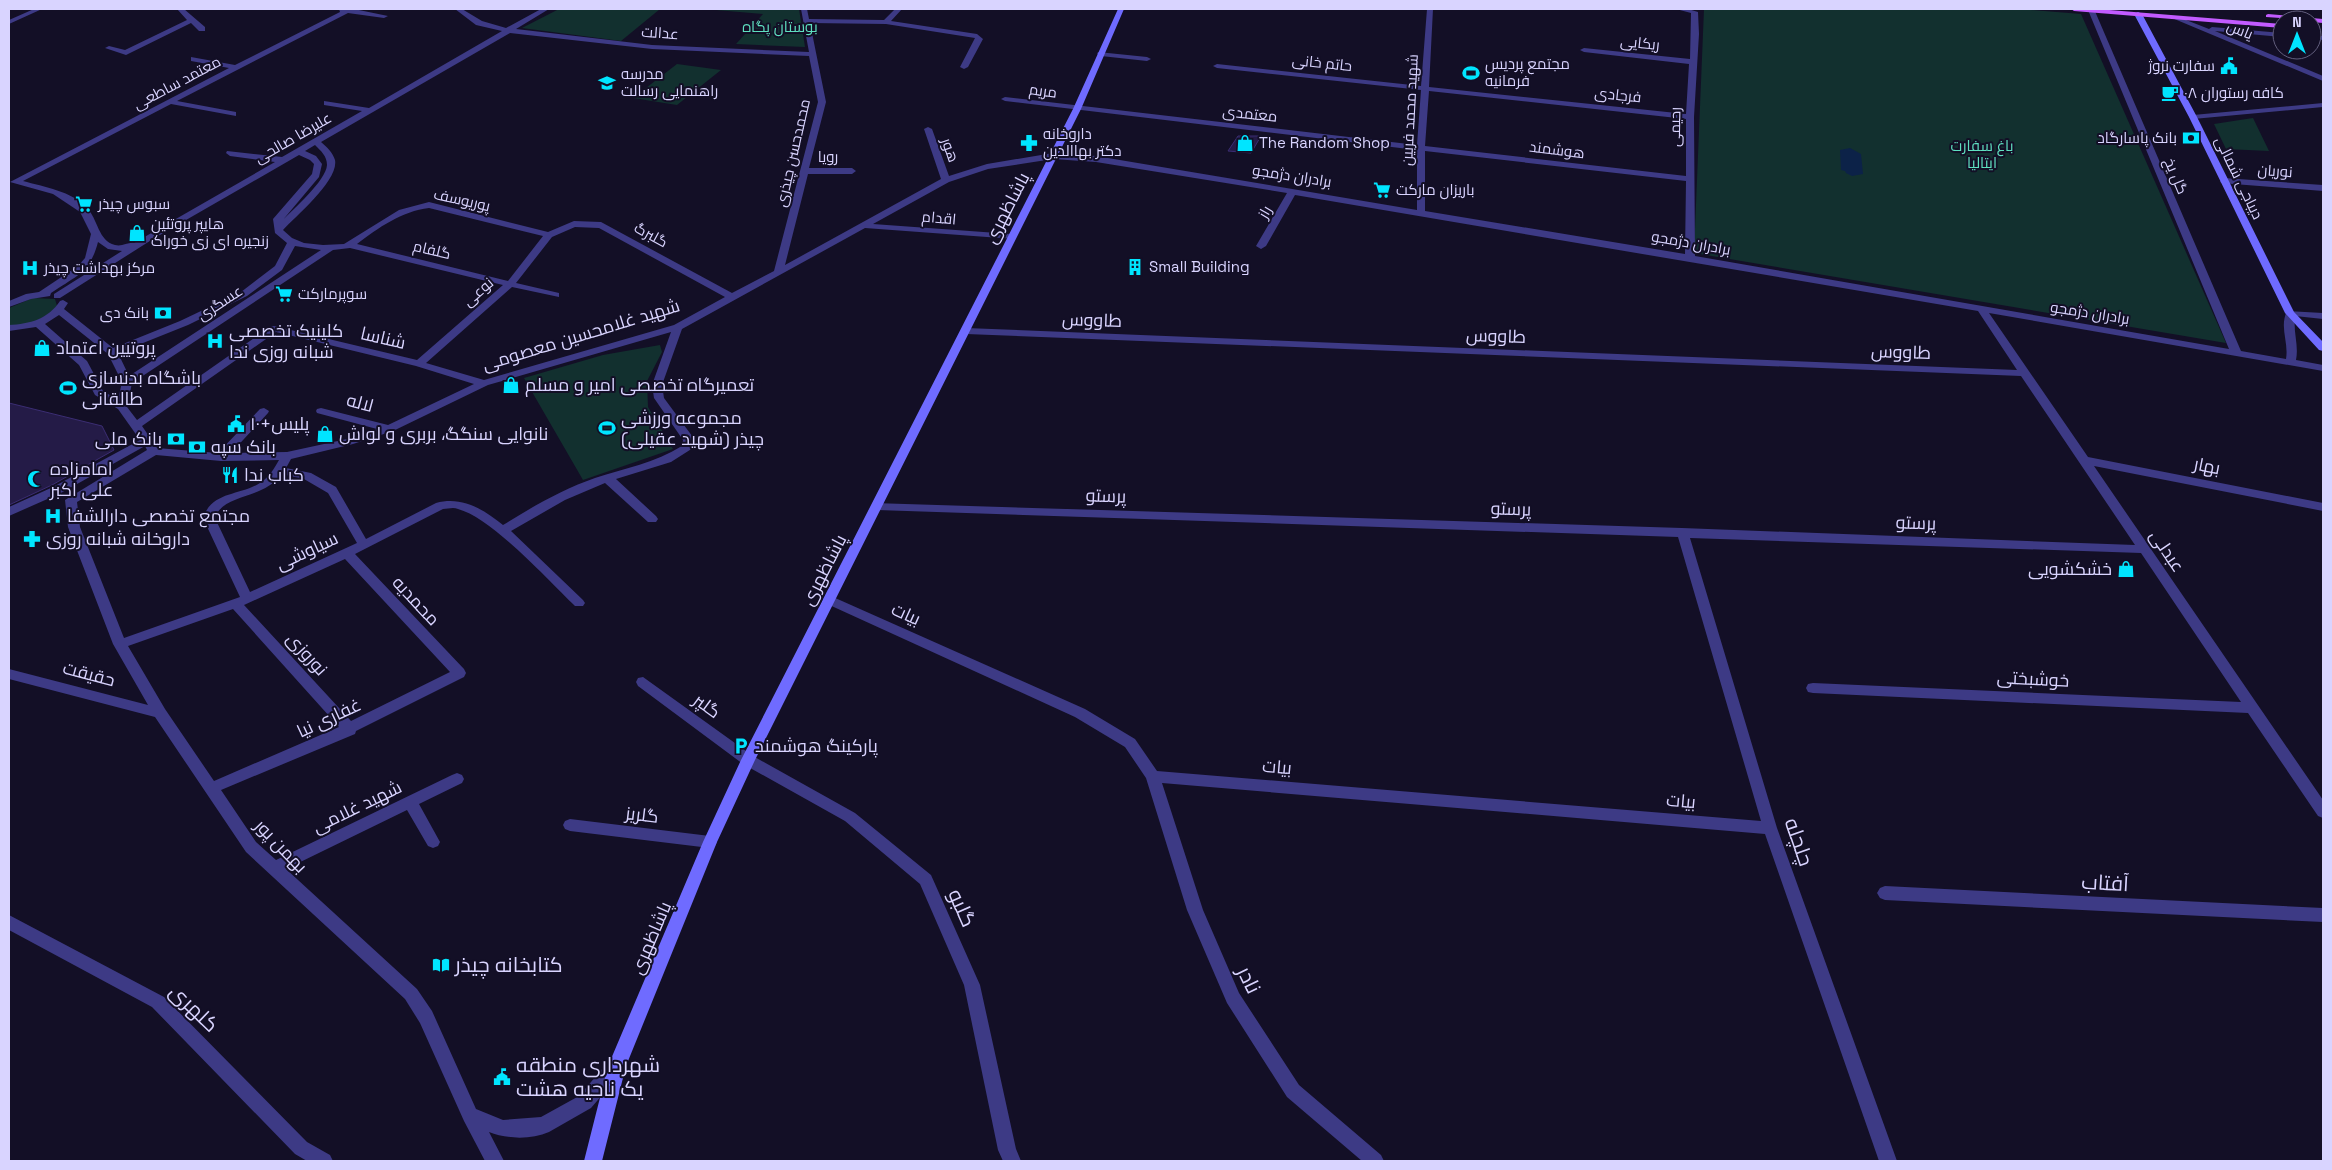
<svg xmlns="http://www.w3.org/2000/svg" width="2332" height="1170" font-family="'Space Grotesk',Cairo,sans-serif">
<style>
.green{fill:#12302f}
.water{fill:#0c2248}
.building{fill:#241b47;stroke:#3b2d73}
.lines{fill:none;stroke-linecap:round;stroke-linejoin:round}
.minor{fill:#3d3a85;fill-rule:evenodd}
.secondary{fill:#6f6bff;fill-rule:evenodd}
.primary{fill:#c25bff;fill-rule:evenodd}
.labels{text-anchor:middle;stroke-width:4;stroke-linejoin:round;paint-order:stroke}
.far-park-label{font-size:15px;fill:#5fe0c0;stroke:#130f26}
.far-street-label{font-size:15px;fill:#d9d4ff;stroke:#130f26}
.far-poi-label{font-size:15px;fill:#d9d4ff;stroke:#130f26;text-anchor:start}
.street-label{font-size:18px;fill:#d9d4ff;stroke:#130f26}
.poi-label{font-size:18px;fill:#d9d4ff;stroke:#130f26;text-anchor:start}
.near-street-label{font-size:21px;fill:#d9d4ff;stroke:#130f26}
.near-poi-label{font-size:21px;fill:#d9d4ff;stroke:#130f26;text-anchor:start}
</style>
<rect width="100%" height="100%" fill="#130f26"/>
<path class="green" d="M559,9H660L621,41L522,28Z
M704,9H799L805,47L736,44L763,14Z
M1704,9H2019L2081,14L2226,343L1694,253Z
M677,64L721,70L677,105L633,98Z
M2253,118L2269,151L2226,149L2214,124Z
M33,298L55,299L57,306C45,319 27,327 9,325V308Z
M660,345L662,352L647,381L648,407L673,449L583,480L524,378L603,355Z"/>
<path class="water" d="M1850,148L1861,154L1863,174L1852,176L1846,173L1845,171L1841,170L1840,150Z"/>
<path class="building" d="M1238,136H1261L1251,153L1228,151Z
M9,403L102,426L114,450L52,485L9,505Z"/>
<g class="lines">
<path class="minor" d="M34,9H42L9,24V20Z
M177,9H184L205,27V31H199L191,23L126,55L105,48L109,46L125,50L187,20Z
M339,9H354L388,16L384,18L348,13L177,101L236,112V116L171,104L23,181C44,187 72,191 87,208C98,219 98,241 115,245C122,247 128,242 134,243L275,162L230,156L226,153L227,151L282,157L362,111L324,105V101L369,108L502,31L476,25L455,9H462L482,21L506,28L541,9H549L516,29L652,45L809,52L801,9H807L809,19L884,20L895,9H902L891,21L977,34L983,39L968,67L964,69L960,67L975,38L886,24L810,23L826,102L809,168H852L856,171L852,174H808L785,265L941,179L924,129L928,127L932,129L949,176L987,164L1053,153L1096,156L1417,210V150L1005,101L1001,99L1005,97L1417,145L1421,90L1217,68L1213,66L1217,64L1421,86L1427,9H1433L1429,87L1686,114L1689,64L1584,52L1580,50L1584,48L1690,59L1691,13L1676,9H1688L1698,12L1699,34L1694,117L1695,256L2229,349L2088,10L2094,9L2241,351L2286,359C2289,342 2279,327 2287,311L2323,313V319L2295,316C2293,333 2299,345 2296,360L2323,365V371L1989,313L2088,457L2323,503V511L2094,466L2323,800V818L2318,816L2248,713L1813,693L1808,692L1806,688L1808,684L1813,683L2241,702L2141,553L1690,538L1777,828L1897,1161H1879L1765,834L1162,783L1203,910L1239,993L1299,1085L1381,1155L1384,1161H1362L1287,1097L1227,1003L1187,910L1146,778L1125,747L1075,717L825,603L823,600L829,595L833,597L1085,709L1135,739L1157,771L1761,821L1678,537L877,510L873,509L871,506L873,503L1682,528L2135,545L2021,376L966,334L961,331L966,328L2017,370L1978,311L1295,195L1266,246L1261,249L1256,246L1287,193L1096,162L1053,159L988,169L949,182L873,224L1011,234L1014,235V239L865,228L682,329L662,385L664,398L695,440L693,448L671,462L616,479L656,516L658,519L656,522H648L605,483L565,500L511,531L583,600L585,603L583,606H575C549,581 492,518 458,509C453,507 448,509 443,509L355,554L464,669L466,673L464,677L356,731L355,734L221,790L256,842L276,860L452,775L457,773L462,775L464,779L462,783L419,804L440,842L438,846L433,848L428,846L407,810L286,869L417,989L432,1011L476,1109L503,1120L541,1117L579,1096L609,1061L615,1059L621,1061L624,1067L621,1073L591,1108L549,1132C531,1140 506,1139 489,1132L504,1161H485L464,1121L420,1023L405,999L246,852L155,717L9,679V669L148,705L113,644L68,527L65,500L147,450L145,446L61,493L9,516V507L53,487L140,440L118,409L95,395L79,365L36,327L9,331V325C30,324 48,319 60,301L63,300L68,303L64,309L113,348L180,321L241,292L275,266L287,243L275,233L273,219L312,174L314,164L310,160L299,155L153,239L60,298H54V294L122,251L108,249L98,242C90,273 76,276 51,293L50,296L31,299L9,307V301L26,294L39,292L78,266L85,258L91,234L80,212L53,194L10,182L229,68L191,61V57L235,65L340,12ZM510,33L652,49L809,56L818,102L774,271L732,293L601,222L574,221L548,232L429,202L399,210L344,244L323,245L304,243L292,238L283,230C296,216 339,180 335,160C333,153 327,147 321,142ZM1429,91L1686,119V176L1425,146ZM315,145C321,151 327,156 327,165C326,181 293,209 282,221L319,177L322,164L316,156L305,151ZM1425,151L1686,181L1685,254L1425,211ZM429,208L543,236L508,281L357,244C378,228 402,211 429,208ZM575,227L599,228L725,297L674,325L484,380L426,363L512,287L559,297V293L516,283L552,237ZM295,246L321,250L129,376L118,353L188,325L247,296L282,270ZM350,248L503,285L417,360L274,326L270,327L137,420L127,407L132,383L333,250ZM59,315L108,354L122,382L118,400L103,391L87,361L45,324ZM276,332L416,366L474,384L388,425L321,408L317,409L316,411L317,413L377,429L347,439L287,452L231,453L268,413L269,411L264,408L260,409L218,453L157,448L142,426ZM671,332L652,385L654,398L683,440L682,446C655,463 625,468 595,478C563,489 532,507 503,525C483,509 462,496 436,503L366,539L336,487L311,473L286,468L291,459L353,444L393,431L488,385ZM156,455L221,461L279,460C274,469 269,477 260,483C239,496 212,491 203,518L240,597L124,638L80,527L77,502ZM281,474L304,479L328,493L357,543L250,592L215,518C223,493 264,500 281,474ZM345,559L450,672L351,721L244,605ZM233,609L339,727L214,781L165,709L128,646Z
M2172,16H2176L2209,29L2212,27L2282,33V37L2215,31L2323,76V81L2172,18Z
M2312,35L2323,36V40L2312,39Z
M1098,52L1147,57L1151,59L1147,61L1101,56L1097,54Z
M2323,103V107L2193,119L2189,117L2193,115Z
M2224,178L2323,185V191L2221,183L2220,181Z
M643,677L753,756L855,813L931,875L980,985L1016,1149L1021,1161H1003L998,1150L964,985L920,884L845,821L743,764L638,686L636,682L638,678Z
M570,819L710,836L715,838L717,842L715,846L710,848L570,831L565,829L563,825L565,821Z
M1885,886L2323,908V922L1885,900L1880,898L1877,893L1880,888Z
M9,915L164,997L307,1142L330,1155L333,1161H307L295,1154L152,1007L9,930Z"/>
<path class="secondary" d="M1118,9H1124L1081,109L755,760L717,842L626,1066L602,1161H584L608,1066L703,842L741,760L1073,109Z
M2138,12L2142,14L2197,117L2294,312L2323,342V351L2319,350L2285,313L2189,117L2134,14Z"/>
<path class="primary" d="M2071,9H2097L2282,24V28L2074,11Z
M2268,14L2323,19V23L2312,22V20L2266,17V15Z"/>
</g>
<defs>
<g id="civic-bare" transform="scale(1.35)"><path d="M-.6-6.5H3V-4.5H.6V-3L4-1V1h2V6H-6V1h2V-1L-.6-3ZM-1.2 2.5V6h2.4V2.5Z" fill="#00e5ff" stroke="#130f26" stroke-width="2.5" paint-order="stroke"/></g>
<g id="stadium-bare" transform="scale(1.35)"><path d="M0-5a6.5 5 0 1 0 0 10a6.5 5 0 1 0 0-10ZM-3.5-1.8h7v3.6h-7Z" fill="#00e5ff" stroke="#130f26" stroke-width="2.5" paint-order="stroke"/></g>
<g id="school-bare" transform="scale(1.35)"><path d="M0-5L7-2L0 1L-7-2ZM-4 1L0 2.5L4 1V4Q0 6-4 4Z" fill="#00e5ff" stroke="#130f26" stroke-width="2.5" paint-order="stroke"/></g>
<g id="cafe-bare" transform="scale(1.35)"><path d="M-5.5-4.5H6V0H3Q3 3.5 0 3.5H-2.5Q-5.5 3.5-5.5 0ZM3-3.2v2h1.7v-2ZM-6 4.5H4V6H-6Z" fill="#00e5ff" stroke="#130f26" stroke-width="2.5" paint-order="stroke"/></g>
<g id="bank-bare" transform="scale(1.35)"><path d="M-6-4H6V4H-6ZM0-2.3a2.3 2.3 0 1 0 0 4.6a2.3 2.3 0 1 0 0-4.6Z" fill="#00e5ff" stroke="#130f26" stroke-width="2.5" paint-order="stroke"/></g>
<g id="pharmacy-bare" transform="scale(1.35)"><path d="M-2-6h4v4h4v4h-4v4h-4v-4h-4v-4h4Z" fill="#00e5ff" stroke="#130f26" stroke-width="2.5" paint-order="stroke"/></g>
<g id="shop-bare" transform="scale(1.35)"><path d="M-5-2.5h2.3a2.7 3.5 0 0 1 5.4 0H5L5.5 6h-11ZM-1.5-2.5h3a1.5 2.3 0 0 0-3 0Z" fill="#00e5ff" stroke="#130f26" stroke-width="2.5" paint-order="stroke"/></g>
<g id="supermarket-bare" transform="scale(1.35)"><path d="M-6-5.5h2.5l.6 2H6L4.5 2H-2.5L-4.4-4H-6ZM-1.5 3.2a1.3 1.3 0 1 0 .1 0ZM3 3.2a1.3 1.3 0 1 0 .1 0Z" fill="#00e5ff" stroke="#130f26" stroke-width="2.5" paint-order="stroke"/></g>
<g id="building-bare" transform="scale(1.35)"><path d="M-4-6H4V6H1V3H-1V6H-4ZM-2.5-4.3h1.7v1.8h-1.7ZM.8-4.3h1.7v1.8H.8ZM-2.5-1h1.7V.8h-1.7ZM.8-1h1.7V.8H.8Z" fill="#00e5ff" stroke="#130f26" stroke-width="2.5" paint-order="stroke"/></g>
<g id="hospital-bare" transform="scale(1.35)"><path d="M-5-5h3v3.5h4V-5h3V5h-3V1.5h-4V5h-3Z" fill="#00e5ff" stroke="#130f26" stroke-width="2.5" paint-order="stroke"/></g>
<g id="restaurant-bare" transform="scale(1.35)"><path d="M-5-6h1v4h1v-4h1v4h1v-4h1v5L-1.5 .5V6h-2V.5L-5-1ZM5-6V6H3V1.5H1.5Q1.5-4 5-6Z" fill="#00e5ff" stroke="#130f26" stroke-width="2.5" paint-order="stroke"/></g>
<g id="mosque-bare" transform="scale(1.35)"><path d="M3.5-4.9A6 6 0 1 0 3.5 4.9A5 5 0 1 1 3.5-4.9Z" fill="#00e5ff" stroke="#130f26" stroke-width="2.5" paint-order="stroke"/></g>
<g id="parking-bare" transform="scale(1.35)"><path d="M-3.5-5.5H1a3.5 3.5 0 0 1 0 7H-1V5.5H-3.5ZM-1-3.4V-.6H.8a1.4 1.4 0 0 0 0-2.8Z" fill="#00e5ff" stroke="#130f26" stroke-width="2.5" paint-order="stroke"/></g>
<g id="library-bare" transform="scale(1.35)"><path d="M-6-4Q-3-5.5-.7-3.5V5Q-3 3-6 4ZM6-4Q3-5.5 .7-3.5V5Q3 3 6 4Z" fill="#00e5ff" stroke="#130f26" stroke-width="2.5" paint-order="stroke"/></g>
</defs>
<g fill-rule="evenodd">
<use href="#civic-bare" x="2229" y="66"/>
<use href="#stadium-bare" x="1471" y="73"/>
<use href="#school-bare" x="607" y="83"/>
<use href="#cafe-bare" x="2170" y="93"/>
<use href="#bank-bare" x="2191" y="138"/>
<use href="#pharmacy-bare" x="1029" y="143"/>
<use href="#shop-bare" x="1245" y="143"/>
<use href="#supermarket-bare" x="1382" y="190"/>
<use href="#supermarket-bare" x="84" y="204"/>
<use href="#shop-bare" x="137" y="233"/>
<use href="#building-bare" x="1135" y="267"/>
<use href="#hospital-bare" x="30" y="268"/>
<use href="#supermarket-bare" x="284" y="294"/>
<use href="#bank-bare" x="163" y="313"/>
<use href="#hospital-bare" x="215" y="341"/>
<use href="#shop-bare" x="42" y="348"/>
<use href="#shop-bare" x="511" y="385"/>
<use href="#stadium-bare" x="68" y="388"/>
<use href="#civic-bare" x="236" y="424"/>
<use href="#stadium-bare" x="607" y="428"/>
<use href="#shop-bare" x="325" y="434"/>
<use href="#bank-bare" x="176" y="439"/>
<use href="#bank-bare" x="197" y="447"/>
<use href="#restaurant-bare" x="230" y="475"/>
<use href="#mosque-bare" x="36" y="479"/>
<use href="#hospital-bare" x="53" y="516"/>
<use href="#pharmacy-bare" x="32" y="539"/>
<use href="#shop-bare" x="2126" y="569"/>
<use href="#parking-bare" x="741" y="746"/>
<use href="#library-bare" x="441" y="965"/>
<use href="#civic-bare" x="502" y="1077"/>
</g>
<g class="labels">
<g class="far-park-label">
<text x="780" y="32">بوستان پگاه</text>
<text x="1982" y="151">باغ سفارت<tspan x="1982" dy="17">ایتالیا</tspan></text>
</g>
<g class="far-street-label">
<text transform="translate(2240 30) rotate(22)" y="5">یاس</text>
<text transform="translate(660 33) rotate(4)" y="5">عدالت</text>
<text transform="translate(1640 43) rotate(6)" y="5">ریکایی</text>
<text transform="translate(1322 63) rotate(6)" y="5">حاتم خانی</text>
<text transform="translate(177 83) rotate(-28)" y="5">معتمد ساطعی</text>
<text transform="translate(1043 91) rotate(8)" y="5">مریم</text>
<text transform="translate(1618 95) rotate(6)" y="5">فرجادی</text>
<text transform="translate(1410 110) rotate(-87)" y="5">شهید محمد فربین</text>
<text transform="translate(1250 114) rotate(6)" y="5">معتمدی</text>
<text transform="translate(1675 127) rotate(-89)" y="5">رحیمی</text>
<text transform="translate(293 138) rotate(-30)" y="5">علیرضا صالحی</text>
<text transform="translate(950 150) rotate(71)" y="5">هور</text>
<text transform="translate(1557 150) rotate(7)" y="5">هوشمند</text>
<text transform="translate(793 153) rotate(-77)" y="5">محمدحسن چیذری</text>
<text x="828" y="162">رویا</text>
<text transform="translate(2275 171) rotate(4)" y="5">نوریان</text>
<text transform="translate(1292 176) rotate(9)" y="5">برادران دژمجو</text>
<text transform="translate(2176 176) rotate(67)" y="5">گل یخ</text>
<text transform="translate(2239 178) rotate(64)" y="5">دیباجی شمالی</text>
<text transform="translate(462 200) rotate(13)" y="5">پوریوسف</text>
<text transform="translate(1265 212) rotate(-60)" y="5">راز</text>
<text transform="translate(939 218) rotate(5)" y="5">اقدام</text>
<text transform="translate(651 235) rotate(29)" y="5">گلبرگ</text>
<text transform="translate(1691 243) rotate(10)" y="5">برادران دژمجو</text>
<text transform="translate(432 250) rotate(13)" y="5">گلفام</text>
<text transform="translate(478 292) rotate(-41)" y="5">نوعی</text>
<text transform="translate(220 303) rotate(-33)" y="5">عسگری</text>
<text transform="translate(2090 313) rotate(9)" y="5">برادران دژمجو</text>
</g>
<g class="far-poi-label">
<text x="1485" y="69">مجتمع پردیس<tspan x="1485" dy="17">فرمانیه</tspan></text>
<text x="2215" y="71" text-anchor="end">سفارت نروژ</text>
<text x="621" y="79">مدرسه<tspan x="621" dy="17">راهنمایی رسالت</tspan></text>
<text x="2184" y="98">کافه رستوران ٠٨</text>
<text x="1043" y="139">داروخانه<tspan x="1043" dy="17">دکتر بهاالدین</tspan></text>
<text x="2177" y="143" text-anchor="end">بانک پاسارگاد</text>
<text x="1259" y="148">The Random Shop</text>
<text x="1396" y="195">باریزان مارکت</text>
<text x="98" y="209">سبوس چیذر</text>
<text x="151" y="229">هایپر پروتئین<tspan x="151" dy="17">زنجیره ای زی خوراک</tspan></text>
<text x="1149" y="272">Small Building</text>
<text x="44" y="273">مرکز بهداشت چیذر</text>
<text x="298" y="299">سوپرمارکت</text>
<text x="149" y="318" text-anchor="end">بانک دی</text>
</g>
<g class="street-label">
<text transform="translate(1007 208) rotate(-63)" y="6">پاشاظهری</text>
<text transform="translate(1092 320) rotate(2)" y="6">طاووس</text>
<text transform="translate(581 335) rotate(-17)" y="6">شهید غلامحسین معصومی</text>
<text transform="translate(1496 336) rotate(2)" y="6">طاووس</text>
<text transform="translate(383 338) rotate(13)" y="6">شناسا</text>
<text transform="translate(1901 352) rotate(2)" y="6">طاووس</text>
<text transform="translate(360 403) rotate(15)" y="6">لاله</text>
<text transform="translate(2207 466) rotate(11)" y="6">بهار</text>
<text transform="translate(1106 496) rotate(2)" y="6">پرستو</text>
<text transform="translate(1511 509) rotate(2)" y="6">پرستو</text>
<text transform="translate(1916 523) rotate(2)" y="6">پرستو</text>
<text transform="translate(307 551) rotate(-25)" y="6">سیاوشی</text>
<text transform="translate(2167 551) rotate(56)" y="6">عبدلی</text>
<text transform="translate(824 570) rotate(-63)" y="6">پاشاظهری</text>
<text transform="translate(416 601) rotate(47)" y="6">محمدیه</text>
<text transform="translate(906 614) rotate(24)" y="6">بیات</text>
<text transform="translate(307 654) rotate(48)" y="6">نوروزی</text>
<text transform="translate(89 674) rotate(15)" y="6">حقیقت</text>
<text transform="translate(2033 679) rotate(3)" y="6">خوشبختی</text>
<text transform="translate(707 706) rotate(36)" y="6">گلپر</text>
<text transform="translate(329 718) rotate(-25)" y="6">غفاری نیا</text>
<text transform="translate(1277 767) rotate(5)" y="6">بیات</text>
<text transform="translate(1681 801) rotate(5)" y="6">بیات</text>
<text transform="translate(357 807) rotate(-26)" y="6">شهید غلامی</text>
<text transform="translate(642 815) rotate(7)" y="6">گلریز</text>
<text transform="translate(281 846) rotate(46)" y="6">بهمن پور</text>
<text transform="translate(651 938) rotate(-67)" y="6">پاشاظهری</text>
</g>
<g class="poi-label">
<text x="229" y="337">کلینیک تخصصی<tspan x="229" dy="21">شبانه روزی ندا</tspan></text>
<text x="56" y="354">پروتیین اعتماد</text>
<text x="82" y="384">باشگاه بدنسازی<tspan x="82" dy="21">طالقانی</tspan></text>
<text x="525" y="391">تعمیرگاه تخصصی امیر و مسلم</text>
<text x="621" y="424">مجموعه ورزشی<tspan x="621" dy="21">چیذر (شهید عقیلی)</tspan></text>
<text x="250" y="430">پلیس+۱۰</text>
<text x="339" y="440">نانوایی سنگگ، بربری و لواش</text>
<text x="162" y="445" text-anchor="end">بانک ملی</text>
<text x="211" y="453">بانک سپه</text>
<text x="50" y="475">امامزاده<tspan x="50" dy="21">علی اکبر</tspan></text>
<text x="244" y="481">کباب ندا</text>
<text x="67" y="522">مجتمع تخصصی دارالشفا</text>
<text x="46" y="545">داروخانه شبانه روزی</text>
<text x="2112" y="575" text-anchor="end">خشکشویی</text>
<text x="755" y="752">پارکینگ هوشمند</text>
</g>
<g class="near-street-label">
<text transform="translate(1799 842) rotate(71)" y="7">چلچله</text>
<text transform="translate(2105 883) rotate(3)" y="7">آفتاب</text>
<text transform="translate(962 908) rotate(66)" y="7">گلبو</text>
<text transform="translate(1249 980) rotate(64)" y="7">نادر</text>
<text transform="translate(194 1008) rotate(44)" y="7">کلهری</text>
</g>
<g class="near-poi-label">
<text x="455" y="972">کتابخانه چیذر</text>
<text x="516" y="1072">شهرداری منطقه<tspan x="516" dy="24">یک ناحیه هشت</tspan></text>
</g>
</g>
<rect width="2332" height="1170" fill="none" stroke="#d9d4ff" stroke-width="20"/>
<g transform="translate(2297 35)"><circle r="24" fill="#130f26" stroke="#625e7d"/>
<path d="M0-4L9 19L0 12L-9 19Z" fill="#00e5ff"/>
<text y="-8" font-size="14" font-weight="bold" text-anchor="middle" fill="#d9d4ff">N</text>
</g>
</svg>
